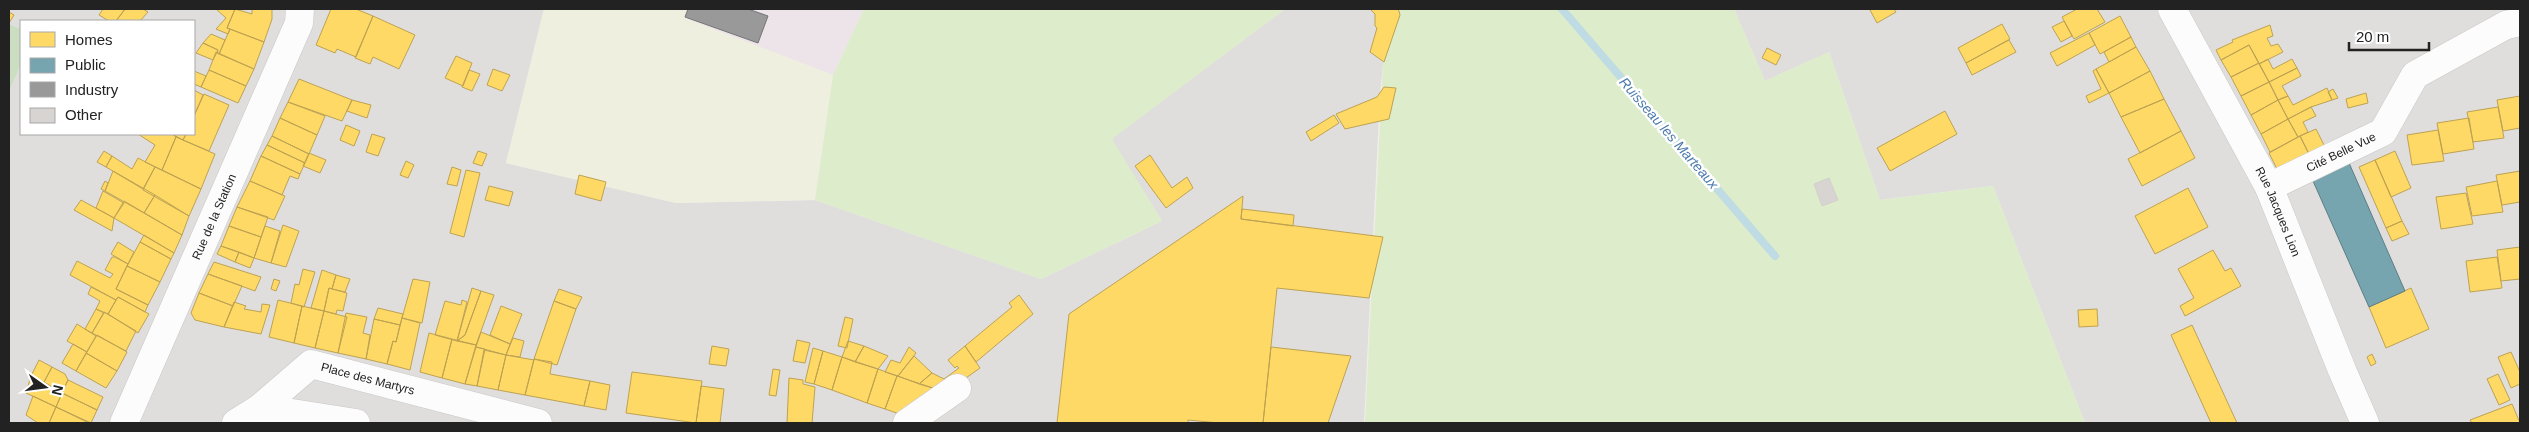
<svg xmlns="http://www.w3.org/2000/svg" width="2529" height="432" font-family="Helvetica,sans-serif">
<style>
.residential{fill:#dfdedc}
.industrial{fill:#ede4e9}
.farmland{fill:#efefdf}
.grass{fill:#ddeccb}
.forest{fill:#cbdec1}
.homes{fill:#ffd966;stroke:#bda252}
.public{fill:#76a5af;stroke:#5d7e85}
.industry{fill:#999;stroke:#757575}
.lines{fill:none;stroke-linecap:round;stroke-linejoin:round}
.stream{stroke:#bfdbe3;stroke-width:8}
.building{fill:#d7d4d2;stroke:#d3d0cc}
.minor-casing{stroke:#c9c8c7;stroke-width:29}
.minor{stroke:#fdfcfc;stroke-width:28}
.labels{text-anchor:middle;stroke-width:5;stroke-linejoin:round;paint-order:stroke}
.street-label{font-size:12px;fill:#222;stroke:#fff}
.water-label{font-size:14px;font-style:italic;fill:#4a7aab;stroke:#fff}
</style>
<rect width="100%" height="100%" fill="#f0eeeb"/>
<path class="residential" d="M9,9H544L506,163L676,203L815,200L1041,279L1162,221L1111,139L1285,9H1389L1380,93L1364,423H9V92L21,64V134H194V21H21V29L9,24Z
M1734,9H2520V423H2085L1993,186L1880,200L1829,52L1765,81Z"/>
<path class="industrial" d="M690,9H864L833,75L686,19Z"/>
<path class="farmland" d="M544,9H690L687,19L833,75L815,200L676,203L506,163Z"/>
<path class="grass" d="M864,9H1285L1112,139L1162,221L1041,279L815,200L833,75Z
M1389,9H1734L1765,81L1829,52L1880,200L1993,186L2085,423H1365L1383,63Z"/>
<path class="forest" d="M9,24L21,29V64L9,92Z"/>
<path class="homes" d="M103,9H125L116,21H109L99,15Z
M125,9H143L148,12L140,21H116Z
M216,9H235L227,28L230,29L228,34L216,29L226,18Z
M235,9L252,14V9H272V19L264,42L227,28Z
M331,9H356L373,16L356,57L337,49L335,53L316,45Z
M1370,9H1397L1399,11L1400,15L1384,62L1370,52L1377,28L1375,26V14Z
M1872,9H1894L1896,12L1877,23L1870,10Z
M2077,9H2097L2105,22L2074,39L2062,17Z
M9,12L14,15L9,23Z
M373,16L415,35L399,69L373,57L370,64L355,58Z
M2120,16L2131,37L2100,54L2089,33Z
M2064,21L2072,36L2061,42L2052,27Z
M2002,24L2010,39L1966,63L1958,48Z
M2270,25L2273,36L2267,38L2271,46L2278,44L2283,52L2259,64L2249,45L2221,60L2216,50L2233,42L2232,40Z
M230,29L264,42L254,69L219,54Z
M2089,33L2095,45L2057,66L2050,53Z
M211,34L225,40L219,54L217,53L218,50L203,43Z
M2131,37L2136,47L2109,62L2104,52Z
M2009,40L2016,52L1972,75L1966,63Z
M203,43L218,50L213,60L196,53Z
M2249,45L2259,63L2231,77L2221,60Z
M2136,47L2150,71L2109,93L2096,69Z
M1767,48L1781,55L1776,65L1762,58Z
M216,52L254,69L246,86L209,70Z
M456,56L472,63L463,86L445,78Z
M2268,59L2273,69L2292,59L2297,68L2269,82L2259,64Z
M2259,63L2269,82L2241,96L2231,77Z
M2297,68L2301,76L2282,86L2288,96L2278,100L2269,82Z
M493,69L510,75L502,91L487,85Z
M2096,69L2109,93L2089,103L2086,96L2101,89L2093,71Z
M209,70L246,86L238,103L201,87Z
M469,70L480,74L472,91L462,87Z
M194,71L206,76L201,87L194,84Z
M2150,71L2164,99L2121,117L2109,93Z
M299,79L352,100L342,121L288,102Z
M2269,82L2278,100L2251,115L2241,96Z
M1384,87L1396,88L1389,119L1345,129L1336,114L1377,97Z
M2327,88L2332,100L2311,107L2288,119L2278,100L2288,96L2293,105Z
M2333,89L2338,98L2332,100L2328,92Z
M194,90L203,95L194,116Z
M2366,93L2368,103L2348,108L2346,99Z
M204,94L229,105L209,151L183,140L186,134H194V116Z
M2520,96V128L2503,131L2497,100Z
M2164,99L2181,131L2140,153L2121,117Z
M352,100L371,105L367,118L347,111Z
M2278,100L2288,119L2261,134L2251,115Z
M288,102L325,116L317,135L280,118Z
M2311,107L2316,116L2303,122L2308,132L2298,137L2288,119Z
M2498,107L2504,138L2473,142L2467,112Z
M1945,111L1957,134L1890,171L1877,148Z
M1334,115L1339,123L1311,141L1306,132Z
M280,118L317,135L309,154L272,136Z
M2469,118L2474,149L2443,154L2437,123Z
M2288,119L2298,137L2270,152L2261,134Z
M346,125L360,131L354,146L340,140Z
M2316,129L2325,147L2310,156L2300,136Z
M2438,130L2444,161L2412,165L2407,135Z
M2181,131L2195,158L2142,186L2128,159Z
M138,134H172L176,137L162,170L145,162L155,145Z
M172,134H186L183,140Z
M372,134L385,138L378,156L366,152Z
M272,136L309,154L305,163L267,145Z
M2300,136L2310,156L2279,173L2269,153Z
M176,137L215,154L201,189L162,170Z
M267,145L305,163L300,174L261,156Z
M104,151L112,156L106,167L97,162Z
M478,151L487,154L482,166L473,163Z
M2395,151L2411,188L2391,197L2375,160Z
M309,153L326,160L320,173L303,166Z
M1150,155L1172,188L1187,177L1193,188L1166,208L1135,166Z
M112,156L132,169L138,158L155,167L143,189L106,167Z
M261,156L300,174L298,179L290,176L282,195L250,181Z
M2375,160L2402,221L2386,228L2359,167Z
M406,161L414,165L408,178L400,175Z
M155,167L201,189L189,216L143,190Z
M452,167L461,170L457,186L447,184Z
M466,170L480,173L464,237L450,233Z
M113,171L155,195L144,213L105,191Z
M2520,171V202L2502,205L2496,175Z
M579,175L606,182L601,201L575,194Z
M105,181L108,183L105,191L101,189Z
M250,181L285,196L274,220L237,207Z
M2497,181L2503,212L2472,216L2466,187Z
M489,186L513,192L509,206L485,200Z
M2188,188L2208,227L2155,254L2135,216Z
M103,191L124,203L114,218L96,208Z
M2466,193L2473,224L2441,229L2436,197Z
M155,195L189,216L182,235L144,213Z
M1243,196L1241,219L1383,237L1369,298L1277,288L1263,423H1219L1188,420V423H1057L1069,314Z
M81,200L114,218L112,231L74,210Z
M124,201L182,235L174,253L114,218Z
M237,207L268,217L261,237L229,226Z
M1242,209L1294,215L1293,226L1241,219Z
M2402,221L2409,234L2392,241L2386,228Z
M283,225L299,231L286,267L271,263Z
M229,226L261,237L254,258L221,246Z
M265,226L280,231L271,263L254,258Z
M144,235L174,253L171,259L140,242Z
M118,242L134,252L128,264L111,254Z
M140,242L171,259L160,282L127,266Z
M221,246L239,252L235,262L217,254Z
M2520,247V279L2501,281L2497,250Z
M2213,250L2225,271L2231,268L2241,286L2185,316L2180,306L2194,298L2178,269Z
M239,252L254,258L250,268L235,262Z
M112,257H115L128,264L116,289L148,305L145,312L118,297L116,300L70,275L77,261L110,278L113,274L105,270Z
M2497,257L2502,288L2470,292L2466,261Z
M214,262L261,277L255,291L208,274Z
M127,266L160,282L148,305L116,289Z
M303,269L315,272L304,307L291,303L295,284L299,285Z
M322,270L336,275L332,289L329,288L324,311L311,308Z
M208,274L242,286L233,306L199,293Z
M336,275L350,279L345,292L332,289Z
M274,279L280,281L276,291L271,289Z
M413,279L430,282L422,323L402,318Z
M91,287L116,300L108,314L96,309L100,301L88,294Z
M329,288L347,293L343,311L337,310L336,314L324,311Z
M472,288L481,291L465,335L457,341Z
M2411,288L2429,329L2386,348L2369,307Z
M559,289L582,297L576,309L554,301Z
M481,291L494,295L476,345L457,341L465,335Z
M199,293L233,306L224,327L195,320L191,313Z
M1019,295L1033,314L976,362L965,346L1012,307L1009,303Z
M118,297L149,314L138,333L108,314Z
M278,300L302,306L294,343L269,337Z
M462,300L467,302L457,341L435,335L445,301L461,305Z
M554,301L576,309L557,365L534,359Z
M234,302L246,306L244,309L261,312L262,304L270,305L261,334L224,327Z
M302,306L324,311L315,348L294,343Z
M501,306L522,314L510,344L490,335Z
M378,308L403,314L400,325L374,319Z
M96,309L104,313L92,333L85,329Z
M2097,309L2098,326L2079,327L2078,310Z
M324,311L347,317L338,353L315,348Z
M104,312L136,331L126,351L92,333Z
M346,313L367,317L363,333L370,335L366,359L338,353Z
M845,317L853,319L847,348L838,346Z
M402,318L420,323L410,370L387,364L393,341L396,342Z
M374,319L400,325L396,342L393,341L387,364L366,359Z
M77,324L96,336L87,352L67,341Z
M2192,325L2237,423H2211L2171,335Z
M481,332L510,344L506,355L476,347Z
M429,333L452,339L442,378L420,372Z
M97,335L127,352L117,371L86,353Z
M513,338L524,341L520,357L506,355Z
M452,339L476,345L465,384L442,378Z
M797,340L810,343L805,363L793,361Z
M848,341L864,346L855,362L842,357Z
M73,344L87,352L76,371L62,363Z
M712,346L729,349L726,366L709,364Z
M864,346L888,356L878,369L855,362Z
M965,346L980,368L956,385L944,379L959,368L957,366L955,368L948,360Z
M476,347L485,349L477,386L465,384Z
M909,347L916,353L898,376L885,372L891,360L900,363Z
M1271,347L1351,356L1328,423H1263Z
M813,348L823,351L814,384L805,382Z
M484,350L506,355L498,390L477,386Z
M823,351L842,357L832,390L814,384Z
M2511,352L2520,372V384L2511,388L2498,357Z
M86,353L117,371L106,388L76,371Z
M2372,354L2376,363L2371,366L2367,357Z
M506,355L534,360L525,395L498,390Z
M914,356L932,373L919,384L898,376Z
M842,357L878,369L867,403L832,390Z
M534,359L552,362L550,374L590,381L584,406L525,395Z
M39,360L52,367L44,382L31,376Z
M52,367L65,374L68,380L62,393L44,382Z
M773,369L780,370L776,396L769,395Z
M878,369L897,376L885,409L867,403Z
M632,372L702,381L696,423L626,413Z
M932,373L956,385L936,389L919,384Z
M2498,374L2510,400L2499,405L2487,379Z
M31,376L62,393L56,407L26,393Z
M897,376L936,389L908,417L885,409Z
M789,378L803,380V384L815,387L812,423H787Z
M68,380L103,397L97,410L62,393Z
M590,381L610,385L606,410L584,406Z
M701,386L724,389L720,423H696Z
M62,393L97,410L91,423L56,407Z
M33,396L56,407L49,423H38L26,415Z
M2512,404L2520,423H2472L2470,420Z
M56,407L89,423H49Z"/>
<path class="public" d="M2346,156L2405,291L2369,307L2309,172Z"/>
<path class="industry" d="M688,9H748L768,16L758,43L685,17Z"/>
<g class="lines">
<path class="stream" d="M1562,9L1775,256"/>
</g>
<path class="building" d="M1829,178L1838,200L1822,206L1814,184Z"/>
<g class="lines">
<g class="minor-casing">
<g id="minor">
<path id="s1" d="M2172,9L2269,187L2342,370L2365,423"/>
<path id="s2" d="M2269,187L2383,132L2415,75L2506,25L2520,22"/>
<path id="s3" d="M260,408L311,364L538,423"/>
<path id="s4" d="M124,423L299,23L300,9"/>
<path d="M236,423L260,408L356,423"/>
<path d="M907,423L957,388"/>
</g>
</g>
<use href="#minor" class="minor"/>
</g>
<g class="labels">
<g class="street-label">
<text dy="4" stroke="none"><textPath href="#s2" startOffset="80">Cité Belle Vue</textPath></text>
<text dy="4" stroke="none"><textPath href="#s1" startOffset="229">Rue Jacques Lion</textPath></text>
<text dy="4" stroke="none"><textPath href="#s4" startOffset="225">Rue de la Station</textPath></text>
<text dy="4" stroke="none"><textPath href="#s3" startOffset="126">Place des Martyrs</textPath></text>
</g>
<g class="water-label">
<text transform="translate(1669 133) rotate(49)" y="5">Ruisseau les Marteaux</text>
</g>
</g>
<rect width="2529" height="432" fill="none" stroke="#222222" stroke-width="20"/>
<rect x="20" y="20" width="175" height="115" fill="#ffffff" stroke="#a7a7a7"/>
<rect x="30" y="32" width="25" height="15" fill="#ffd966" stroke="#a7a7a7"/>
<text x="65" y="45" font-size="15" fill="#222222">Homes</text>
<rect x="30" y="58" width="25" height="15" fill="#76a5af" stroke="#a7a7a7"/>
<text x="65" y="70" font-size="15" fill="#222222">Public</text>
<rect x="30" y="82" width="25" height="15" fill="#999999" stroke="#a7a7a7"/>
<text x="65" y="95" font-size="15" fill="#222222">Industry</text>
<rect x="30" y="108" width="25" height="15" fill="#d7d4d2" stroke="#a7a7a7"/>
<text x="65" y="120" font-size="15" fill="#222222">Other</text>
<g transform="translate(45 387) rotate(104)" stroke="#ffffff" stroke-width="4" paint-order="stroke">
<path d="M0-4L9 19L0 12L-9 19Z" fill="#222222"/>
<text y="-8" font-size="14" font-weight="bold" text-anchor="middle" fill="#222222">N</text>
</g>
<path d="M2349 42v8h80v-8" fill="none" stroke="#222222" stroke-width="2.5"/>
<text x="2356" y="42" font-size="15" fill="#222222" stroke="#ffffff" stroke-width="4" paint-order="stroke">20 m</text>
</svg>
